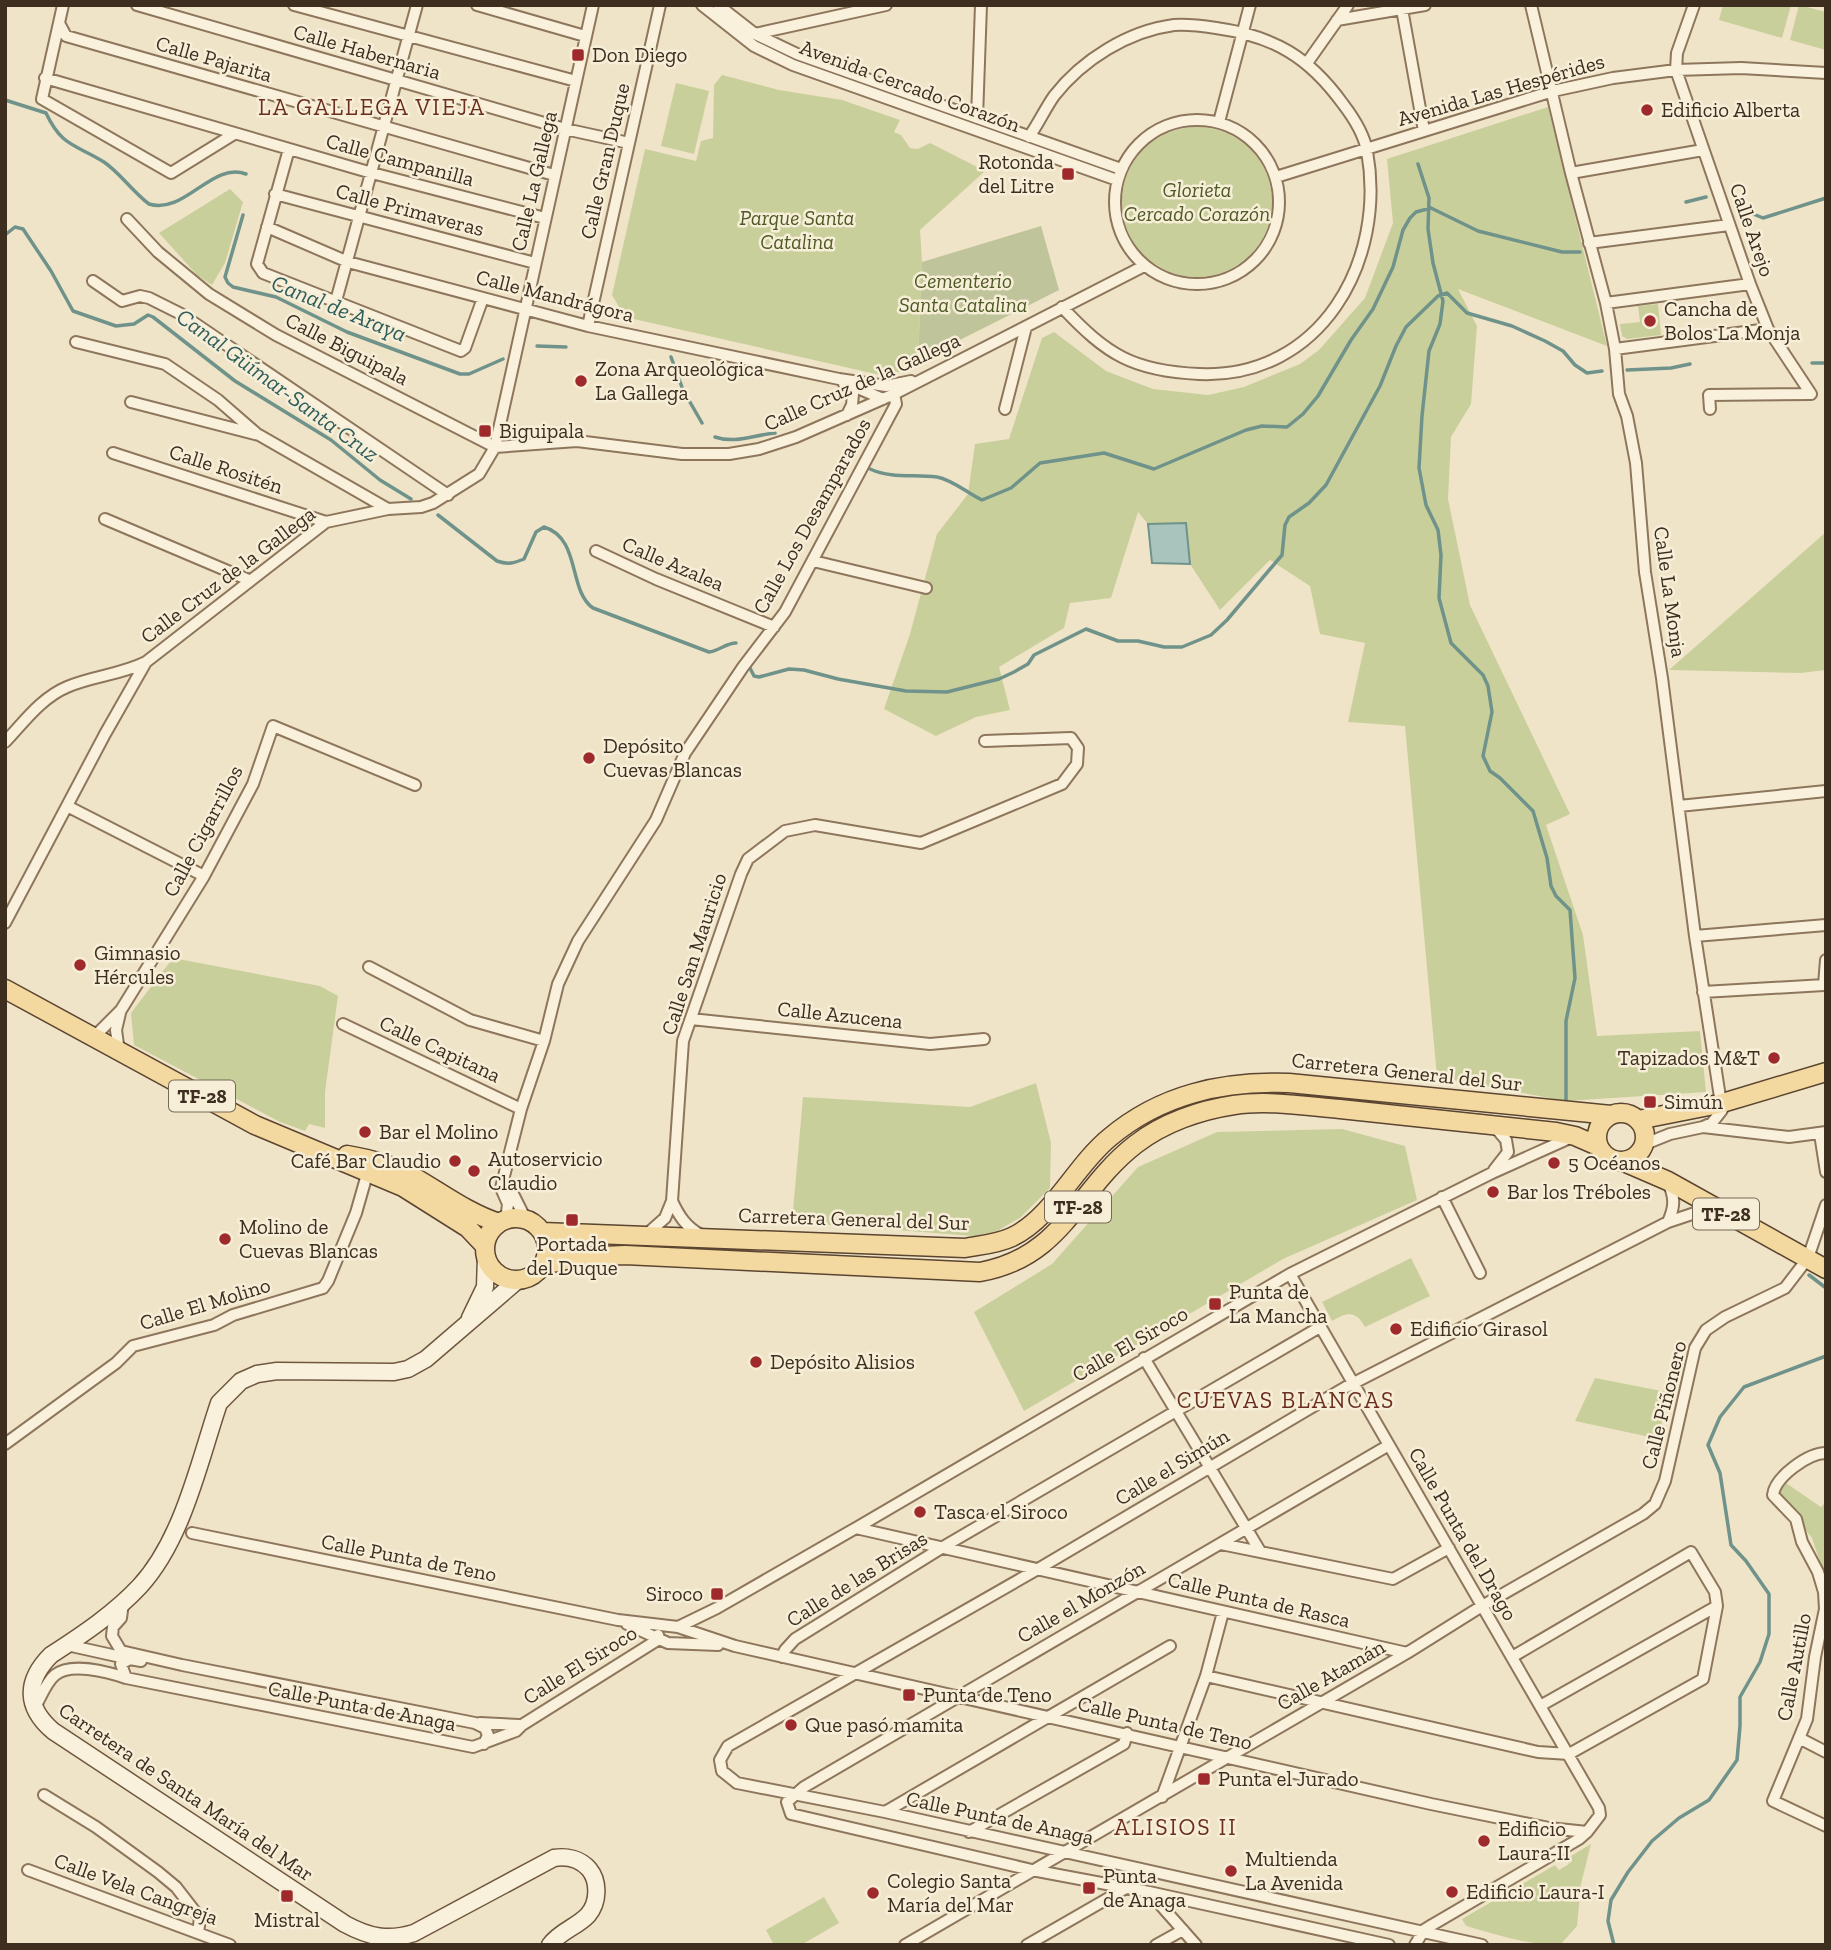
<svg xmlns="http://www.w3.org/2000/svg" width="1831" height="1950" font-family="'Zilla Slab',serif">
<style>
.green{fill:#c9cf9b}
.cemetery{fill:#bfc49a}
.water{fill:#a9c4bc;stroke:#6f938a;stroke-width:2}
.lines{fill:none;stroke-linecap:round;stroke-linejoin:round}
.stream{stroke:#6f938a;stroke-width:3.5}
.minor-casing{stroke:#8d765c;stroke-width:14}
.secondary-casing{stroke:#6f573f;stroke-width:19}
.primary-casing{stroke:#5b4430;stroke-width:21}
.minor{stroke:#faf1dc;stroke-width:10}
.secondary{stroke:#faf1dc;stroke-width:16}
.primary{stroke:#f3d9a0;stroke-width:18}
.poi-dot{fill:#9e2a2b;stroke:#f7eed8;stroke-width:2.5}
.labels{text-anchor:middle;stroke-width:5;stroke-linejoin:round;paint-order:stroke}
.shield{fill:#f7eed8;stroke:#756857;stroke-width:2}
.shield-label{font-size:19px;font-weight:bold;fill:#3d2e20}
.street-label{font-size:21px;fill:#3d2e20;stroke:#f7eed8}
.poi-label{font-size:21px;fill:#3d2e20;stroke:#f7eed8;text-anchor:start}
.park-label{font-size:21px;font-style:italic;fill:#4d5a26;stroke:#f7eed8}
.neighbourhood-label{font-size:23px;letter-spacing:2px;fill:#6b2e1e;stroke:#f7eed8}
.water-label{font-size:23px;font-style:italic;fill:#2f5d5a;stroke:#f7eed8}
</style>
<rect width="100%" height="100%" fill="#f0e4c8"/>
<path class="green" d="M1723,5H1791L1782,38L1719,20Z
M1799,5L1826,12V50L1790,40Z
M722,75L779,90L842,100L900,120L894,132L901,135L910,148L918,149L930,143L985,171L920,230L922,262L918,361L889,377L625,317L612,295L645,149L696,161L701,141L713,138L714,85Z
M676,83L709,91L694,154L661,146Z
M1548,107L1607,346L1458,289L1477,326L1471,404L1451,437L1448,499L1470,605L1570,814L1546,825L1583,935L1597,1036L1700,1031L1706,1092L1566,1101L1437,1077L1405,726L1348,722L1365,643L1320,634L1310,586L1270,560L1220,610L1190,564L1186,523L1148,524L1138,512L1111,598L1070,603L1064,628L999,667L1010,710L976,717L936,736L884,709L910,634L937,534L968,494L975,444L1009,439L1042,338L1054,332L1106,371L1153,389L1208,395L1244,387L1300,364L1319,350L1365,298L1393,223L1387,159Z
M1122 202a75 75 0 1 1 150 0a75 75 0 1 1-150 0Z
M230,189L243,202L225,263L212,285L197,275L159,233Z
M1658,304L1661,335L1627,339L1622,336L1620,324L1640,322L1638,306Z
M1826,532V670L1800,673L1669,670Z
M173,958L320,986L338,996L325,1092V1128L309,1124L305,1131L280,1122L134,1045L131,1013Z
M1036,1083L1051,1143L1050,1188L1021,1217L987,1237L792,1222L803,1097L970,1107Z
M1342,1129L1405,1146L1417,1200L1283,1259L1024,1411L974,1312L1052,1264L1138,1167L1217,1132Z
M1411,1258L1430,1296L1365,1327C1356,1310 1347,1312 1332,1321L1322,1302Z
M1595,1378L1667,1392L1659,1439L1575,1421Z
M1786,1483L1821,1507L1826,1502V1580L1812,1538L1777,1494Z
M1591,1844L1581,1884L1577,1926L1560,1945C1528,1945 1497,1935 1466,1926L1462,1919L1555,1865L1559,1870L1569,1864L1566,1859Z
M824,1897L839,1923L801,1945H774L766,1930Z"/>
<path class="cemetery" d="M1041,226L1059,290L918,361L922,262Z"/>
<path class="water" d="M1186,523L1190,564L1152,563L1148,524Z"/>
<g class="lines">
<path class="stream" d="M5,100L46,113C62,147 75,144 104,162C120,173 133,192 149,204C185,215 212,161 246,174
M1418,164L1429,198L1428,229L1433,263L1443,301L1440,324L1429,351L1422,416L1419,468L1426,505L1438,530L1441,555L1439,598L1451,643L1483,675L1488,686L1492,712L1483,756L1490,771L1500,778L1533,811L1547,858L1551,886L1556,896L1570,910L1575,978L1566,1021V1101
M1686,202L1706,197
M1739,208L1763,218L1826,198
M243,215L225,277L228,283L233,287L276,297L347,332L460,374H469L503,359
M5,235L15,227L23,229L51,271L73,311L116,326L134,324L148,315L153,317L235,381L331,440L380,480L411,499
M537,346L566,347
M671,357L683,390L702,423
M1812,363H1826
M1627,370L1671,368L1690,364
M715,437C735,444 754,435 775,433
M870,469C892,479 914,474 937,477C953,480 967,493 982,500L1011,488L1040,463L1104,453L1154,469L1246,430L1262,426L1287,427L1303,414L1318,396L1351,340L1373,309L1393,267L1403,230L1410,218L1416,212L1431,208L1478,231L1562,252H1580
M438,515L497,561C508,565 514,563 524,559L536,532L544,527C581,538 568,591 593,608L709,652C719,651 726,643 736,643
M748,664L754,676L759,677L789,669L804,670L838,679L906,691L947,692L999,679L1014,672L1028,664L1034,655L1086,629L1118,641H1138L1164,647H1182L1211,635L1227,620L1282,555L1285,525L1289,517L1309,503L1326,485L1380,386L1396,346L1406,327L1438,296L1447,293L1467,313L1512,326L1545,341L1563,351L1575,365L1587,373L1602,371
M1809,1275L1826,1288
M1614,1945L1608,1921L1611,1900L1628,1872L1652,1841L1679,1818L1709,1800L1737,1760L1740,1726V1697L1760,1662L1769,1634V1594L1746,1561L1731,1545L1720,1473L1708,1445L1720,1417L1744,1387L1826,1356"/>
<g class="minor-casing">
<path id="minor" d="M63,5L42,99L171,173L234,134
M137,5L565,129L629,143
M294,5L576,81
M477,5L585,36
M702,5L754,46L793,65L1117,180
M718,5L755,34L797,54L1121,169
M1531,5L1571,173L1606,303L1615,349L1619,394L1627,416L1636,463L1645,572L1662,678L1695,936L1722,1110L1712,1123L1703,1127
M1694,5L1677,53L1676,70L1750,284L1768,329L1811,394
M1402,9L1424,131
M1337,20L1425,5
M59,23L66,36L554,175
M755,34L886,5
M1307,63L1348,5
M45,78L372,173L545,218
M977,118L981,5
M1115 202a82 82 0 1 1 164 0a82 82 0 1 1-164 0Z
M1219,122L1250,5
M1029,137C1038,124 1045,109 1054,96C1082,60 1128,31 1174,25C1188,24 1203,26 1216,28C1274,36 1309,57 1343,104C1353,117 1364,134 1367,151C1387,261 1321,379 1199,374C1133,371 1107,355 1062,307
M289,149L257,264L263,273L461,351L465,348L483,298
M1571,173L1703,150
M1276,177L1553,91L1613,78L1676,70L1741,68L1826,73
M275,194L535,263
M127,219L158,252L209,294L276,335L495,447
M267,227L348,262L588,326L839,379L886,386L911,381
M1589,243L1729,225
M93,281L122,301L140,296L149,298L181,314L448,495
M336,301L417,5
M1606,303L1750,284
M588,326L660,5
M76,342L165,364L218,400L256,433
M1615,349L1768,329
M844,384L853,394L852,405L847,415
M853,386L883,399
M131,402L259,435L388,509
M1005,409L1026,327
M1710,409L1709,395L1811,394
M495,447L577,441L682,454H729L759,449L796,437L894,394L1144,266
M113,453L326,522
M105,519L249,580
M596,551L656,579L774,627
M813,561L926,588
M5,742C24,722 41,698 67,687C92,676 120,675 146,662L326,522L388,509L421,507L433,503L479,474L495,447L593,5
M67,806L204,876
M1679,806L1826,791
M5,923L105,734L146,662
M1695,936L1826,925
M369,967L470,1020L544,1041
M1703,992L1824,985L1826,960
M691,1019L930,1044L984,1039
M343,1024L521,1109
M90,1035L99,1032L121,1010L204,876L253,784L273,726L415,785
M119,1052L116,1030L120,1013
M1820,1134L1826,1172
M1645,1144L1670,1134L1703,1127L1789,1137L1826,1132
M1494,1170L1508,1152L1506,1140L1494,1126
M503,1179L510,1188L526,1220
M1442,1197L1480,1273
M672,1201C679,1216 686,1227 701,1235
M506,1220L508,1204L501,1188L521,1109L544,1041L558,984L578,941L656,820L685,753L743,667L785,612L896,404L894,394
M1668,1222C1675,1206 1675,1198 1668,1182
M647,1234L665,1218L672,1201L683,1041L741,874L748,859L785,831L815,825L921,843L1062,784L1077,764L1078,748L1071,738L985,741
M1290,1274L1599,1808L1600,1815L1587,1832L1579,1839L1432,1925L1424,1930L1415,1945
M1144,1358L1260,1551
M5,1444L116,1363L133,1346L214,1325L233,1315L323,1288L328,1281L356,1213L368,1171
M1826,1453C1808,1453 1775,1477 1773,1495L1796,1519L1802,1542L1818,1572L1824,1592L1825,1609L1815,1657L1807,1719L1773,1801L1826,1826
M856,1528L1407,1653
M192,1533L618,1620L678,1627L735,1646L1431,1804L1549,1828L1587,1832
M1221,1544L1393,1579L1449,1548
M123,1603L121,1618L113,1627L112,1636L121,1651L182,1665L475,1723L485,1728L488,1735L484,1744
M627,1624L659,1639
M678,1627L717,1608L856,1528L1290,1274L1492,1173L1572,1137
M658,1635L659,1639L668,1643L718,1645
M67,1645L130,1659
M782,1657L785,1650L795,1639L943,1547L1320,1327
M1206,1676L1538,1752L1569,1754L1703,1679L1717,1606L1715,1592L1691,1552L1512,1657
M126,1678L121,1664L130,1659L141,1661
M1540,1706L1717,1606
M34,1709C40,1699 46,1682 55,1675C71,1662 108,1672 126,1678L473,1747L516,1731L522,1725L659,1639
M480,1723L519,1725
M1799,1738L1826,1752
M44,1795L96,1827L158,1872L176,1887L200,1918L198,1933
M1162,1797L1206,1676L1223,1612
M885,1812L1170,1646
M969,1832L1124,1744L1127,1733
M28,1870L230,1945
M1149,1892L1196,1945
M905,1945L1407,1653L1482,1606L1643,1514L1655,1504L1665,1481L1695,1348L1706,1330L1725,1317L1785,1288L1808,1258L1826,1205
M1027,1945L1126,1888
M1156,1945L1183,1930
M1389,1945L1149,1892L1032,1870L791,1814L787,1802L804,1787L1389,1445
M1482,1945L885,1812L737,1783L722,1771L720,1760L728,1746L1038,1569L1346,1387L1668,1222L1713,1207"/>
</g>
<g class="secondary-casing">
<path id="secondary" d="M518,1280L426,1359L408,1369L394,1372L277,1371L257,1374L241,1381L219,1403C199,1462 183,1539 140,1586C115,1613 82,1635 51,1655C25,1681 25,1707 53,1731L345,1924C369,1937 388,1941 414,1933L554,1858C567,1856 580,1859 589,1869C599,1881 599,1902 588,1915C577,1927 560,1931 550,1945
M470,1318L485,1287L486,1257"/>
</g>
<g class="primary-casing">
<path id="primary" d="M5,989L255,1125L403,1187L468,1228L485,1246
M1597 1137a24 24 0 1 1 48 0a24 24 0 1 1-48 0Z
M1638,1120L1719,1104L1826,1072
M347,1155C371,1159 393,1165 414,1177C442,1193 468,1213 499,1223
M1624,1162L1668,1181L1826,1269
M485 1249a31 31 0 1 1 62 0a31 31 0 1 1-62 0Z
M542,1232L965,1248C982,1245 997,1244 1012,1237C1052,1218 1075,1166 1109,1138C1161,1094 1222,1081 1289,1083L1611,1115
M543,1265L580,1257L625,1255L980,1272C1064,1257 1076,1190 1136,1144C1163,1123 1200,1110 1234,1105C1268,1100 1305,1106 1340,1109C1412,1116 1484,1125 1556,1132L1575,1136L1598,1146"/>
</g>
<use href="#minor" class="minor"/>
<use href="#secondary" class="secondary"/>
<use href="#primary" class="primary"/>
</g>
<g class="poi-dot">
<rect x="571" y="48" width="14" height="14" rx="3.5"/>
<circle cx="1647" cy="110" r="7"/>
<rect x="1061" y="167" width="14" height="14" rx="3.5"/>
<circle cx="1650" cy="321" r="7"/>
<circle cx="581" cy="381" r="7"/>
<rect x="478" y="424" width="14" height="14" rx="3.5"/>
<circle cx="589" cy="758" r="7"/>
<circle cx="80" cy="965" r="7"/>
<circle cx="1774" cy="1058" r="7"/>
<rect x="1643" y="1095" width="14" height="14" rx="3.5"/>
<circle cx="365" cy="1132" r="7"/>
<circle cx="455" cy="1161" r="7"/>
<circle cx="1554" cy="1163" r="7"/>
<circle cx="474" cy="1171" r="7"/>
<circle cx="1493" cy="1192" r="7"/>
<rect x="565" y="1213" width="14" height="14" rx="3.5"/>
<circle cx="225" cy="1239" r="7"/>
<rect x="1208" y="1297" width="14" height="14" rx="3.5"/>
<circle cx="1396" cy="1329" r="7"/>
<circle cx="756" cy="1362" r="7"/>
<circle cx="920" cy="1512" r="7"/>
<rect x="710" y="1587" width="14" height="14" rx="3.5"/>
<rect x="902" y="1688" width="14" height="14" rx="3.5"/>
<circle cx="791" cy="1725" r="7"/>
<rect x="1197" y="1772" width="14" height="14" rx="3.5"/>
<circle cx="1484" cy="1841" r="7"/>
<circle cx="1231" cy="1871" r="7"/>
<rect x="1082" y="1881" width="14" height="14" rx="3.5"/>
<circle cx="1452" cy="1892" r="7"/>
<circle cx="873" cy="1893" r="7"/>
<rect x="280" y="1889" width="14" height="14" rx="3.5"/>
</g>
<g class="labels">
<g class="shield">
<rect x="169" y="1080.5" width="66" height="31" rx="5"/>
<rect x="1045" y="1191.5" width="66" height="31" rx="5"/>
<rect x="1693" y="1198.5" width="66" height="31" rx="5"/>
</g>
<g class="shield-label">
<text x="202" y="1103">TF-28</text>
<text x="1078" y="1214">TF-28</text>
<text x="1726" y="1221">TF-28</text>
</g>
<g class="street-label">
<text transform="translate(367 52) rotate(16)" y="7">Calle Habernaria</text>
<text transform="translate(214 59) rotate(16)" y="7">Calle Pajarita</text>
<text transform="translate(910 86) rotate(20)" y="7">Avenida Cercado Corazón</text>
<text transform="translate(1501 90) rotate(-16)" y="7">Avenida Las Hespérides</text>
<text transform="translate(400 160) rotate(15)" y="7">Calle Campanilla</text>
<text transform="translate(605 161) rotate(-77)" y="7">Calle Gran Duque</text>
<text transform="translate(534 181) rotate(-77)" y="7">Calle La Gallega</text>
<text transform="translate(410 210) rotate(15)" y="7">Calle Primaveras</text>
<text transform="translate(1752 230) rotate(71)" y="7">Calle Arejo</text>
<text transform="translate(555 296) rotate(14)" y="7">Calle Mandrágora</text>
<text transform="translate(347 349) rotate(27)" y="7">Calle Biguipala</text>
<text transform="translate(862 382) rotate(-24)" y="7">Calle Cruz de la Gallega</text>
<text transform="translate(226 469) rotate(18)" y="7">Calle Rositén</text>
<text transform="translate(812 516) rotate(-61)" y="7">Calle Los Desamparados</text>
<text transform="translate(673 564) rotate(23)" y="7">Calle Azalea</text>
<text transform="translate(228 575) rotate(-37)" y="7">Calle Cruz de la Gallega</text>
<text transform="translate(1670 592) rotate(82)" y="7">Calle La Monja</text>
<text transform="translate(203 831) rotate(-62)" y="7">Calle Cigarrillos</text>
<text transform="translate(694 954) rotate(-72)" y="7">Calle San Mauricio</text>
<text transform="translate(840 1015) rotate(6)" y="7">Calle Azucena</text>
<text transform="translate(440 1049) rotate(25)" y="7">Calle Capitana</text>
<text transform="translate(1407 1072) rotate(6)" y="7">Carretera General del Sur</text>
<text transform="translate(854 1219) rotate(2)" y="7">Carretera General del Sur</text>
<text transform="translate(205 1304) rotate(-17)" y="7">Calle El Molino</text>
<text transform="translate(1130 1344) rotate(-30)" y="7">Calle El Siroco</text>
<text transform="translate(1664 1405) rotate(-76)" y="7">Calle Piñonero</text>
<text transform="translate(1172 1467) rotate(-31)" y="7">Calle el Simún</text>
<text transform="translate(1463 1534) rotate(60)" y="7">Calle Punta del Drago</text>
<text transform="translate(409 1558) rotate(11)" y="7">Calle Punta de Teno</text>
<text transform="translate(857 1579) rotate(-32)" y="7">Calle de las Brisas</text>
<text transform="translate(1259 1600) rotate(13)" y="7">Calle Punta de Rasca</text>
<text transform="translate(1081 1602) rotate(-30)" y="7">Calle el Monzón</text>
<text transform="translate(580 1665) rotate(-32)" y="7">Calle El Siroco</text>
<text transform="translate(1794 1667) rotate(-79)" y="7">Calle Autillo</text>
<text transform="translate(1331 1675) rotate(-30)" y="7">Calle Atamán</text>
<text transform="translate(362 1706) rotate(11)" y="7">Calle Punta de Anaga</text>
<text transform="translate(1165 1723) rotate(13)" y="7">Calle Punta de Teno</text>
<text transform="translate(186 1792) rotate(34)" y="7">Carretera de Santa María del Mar</text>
<text transform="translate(1000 1818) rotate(12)" y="7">Calle Punta de Anaga</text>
<text transform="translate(136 1889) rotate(20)" y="7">Calle Vela Cangreja</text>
</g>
<g class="poi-label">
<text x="592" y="62">Don Diego</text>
<text x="1661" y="117">Edificio Alberta</text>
<text x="1054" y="169" text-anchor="end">Rotonda<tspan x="1054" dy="24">del Litre</tspan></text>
<text x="1664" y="316">Cancha de<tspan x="1664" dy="24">Bolos La Monja</tspan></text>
<text x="595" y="376">Zona Arqueológica<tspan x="595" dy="24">La Gallega</tspan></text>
<text x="499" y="438">Biguipala</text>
<text x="603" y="753">Depósito<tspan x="603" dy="24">Cuevas Blancas</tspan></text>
<text x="94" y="960">Gimnasio<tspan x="94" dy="24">Hércules</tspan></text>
<text x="1760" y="1065" text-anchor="end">Tapizados M&amp;T</text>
<text x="1664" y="1109">Simún</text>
<text x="379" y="1139">Bar el Molino</text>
<text x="488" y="1166">Autoservicio<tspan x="488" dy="24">Claudio</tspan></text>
<text x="441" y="1168" text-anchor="end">Café Bar Claudio</text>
<text x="1568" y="1170">5 Océanos</text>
<text x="1507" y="1199">Bar los Tréboles</text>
<text x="239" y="1234">Molino de<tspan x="239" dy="24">Cuevas Blancas</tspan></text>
<text x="572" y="1251" text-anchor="middle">Portada<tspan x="572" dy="24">del Duque</tspan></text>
<text x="1229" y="1299">Punta de<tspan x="1229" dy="24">La Mancha</tspan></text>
<text x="1410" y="1336">Edificio Girasol</text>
<text x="770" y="1369">Depósito Alisios</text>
<text x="934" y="1519">Tasca el Siroco</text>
<text x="703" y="1601" text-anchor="end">Siroco</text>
<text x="923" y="1702">Punta de Teno</text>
<text x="805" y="1732">Que pasó mamita</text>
<text x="1218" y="1786">Punta el Jurado</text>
<text x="1498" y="1836">Edificio<tspan x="1498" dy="24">Laura-II</tspan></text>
<text x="1245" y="1866">Multienda<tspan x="1245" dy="24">La Avenida</tspan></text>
<text x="1103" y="1883">Punta<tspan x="1103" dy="24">de Anaga</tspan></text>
<text x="887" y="1888">Colegio Santa<tspan x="887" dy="24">María del Mar</tspan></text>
<text x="1466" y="1899">Edificio Laura-I</text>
<text x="287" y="1927" text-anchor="middle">Mistral</text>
</g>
<g class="park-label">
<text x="1197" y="197">Glorieta<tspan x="1197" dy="24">Cercado Corazón</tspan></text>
<text x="797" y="225">Parque Santa<tspan x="797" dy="24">Catalina</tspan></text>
<text x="963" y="288">Cementerio<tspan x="963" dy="24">Santa Catalina</tspan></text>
</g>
<g class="neighbourhood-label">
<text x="372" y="115">LA GALLEGA VIEJA</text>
<text x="1286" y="1408">CUEVAS BLANCAS</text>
<text x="1176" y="1835">ALISIOS II</text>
</g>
<g class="water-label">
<text transform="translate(339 308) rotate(22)" y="8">Canal de Araya</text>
<text transform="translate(278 385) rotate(36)" y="8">Canal Güímar-Santa Cruz</text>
</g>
</g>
<rect width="1831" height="1950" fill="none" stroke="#3d2e20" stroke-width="14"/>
</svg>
